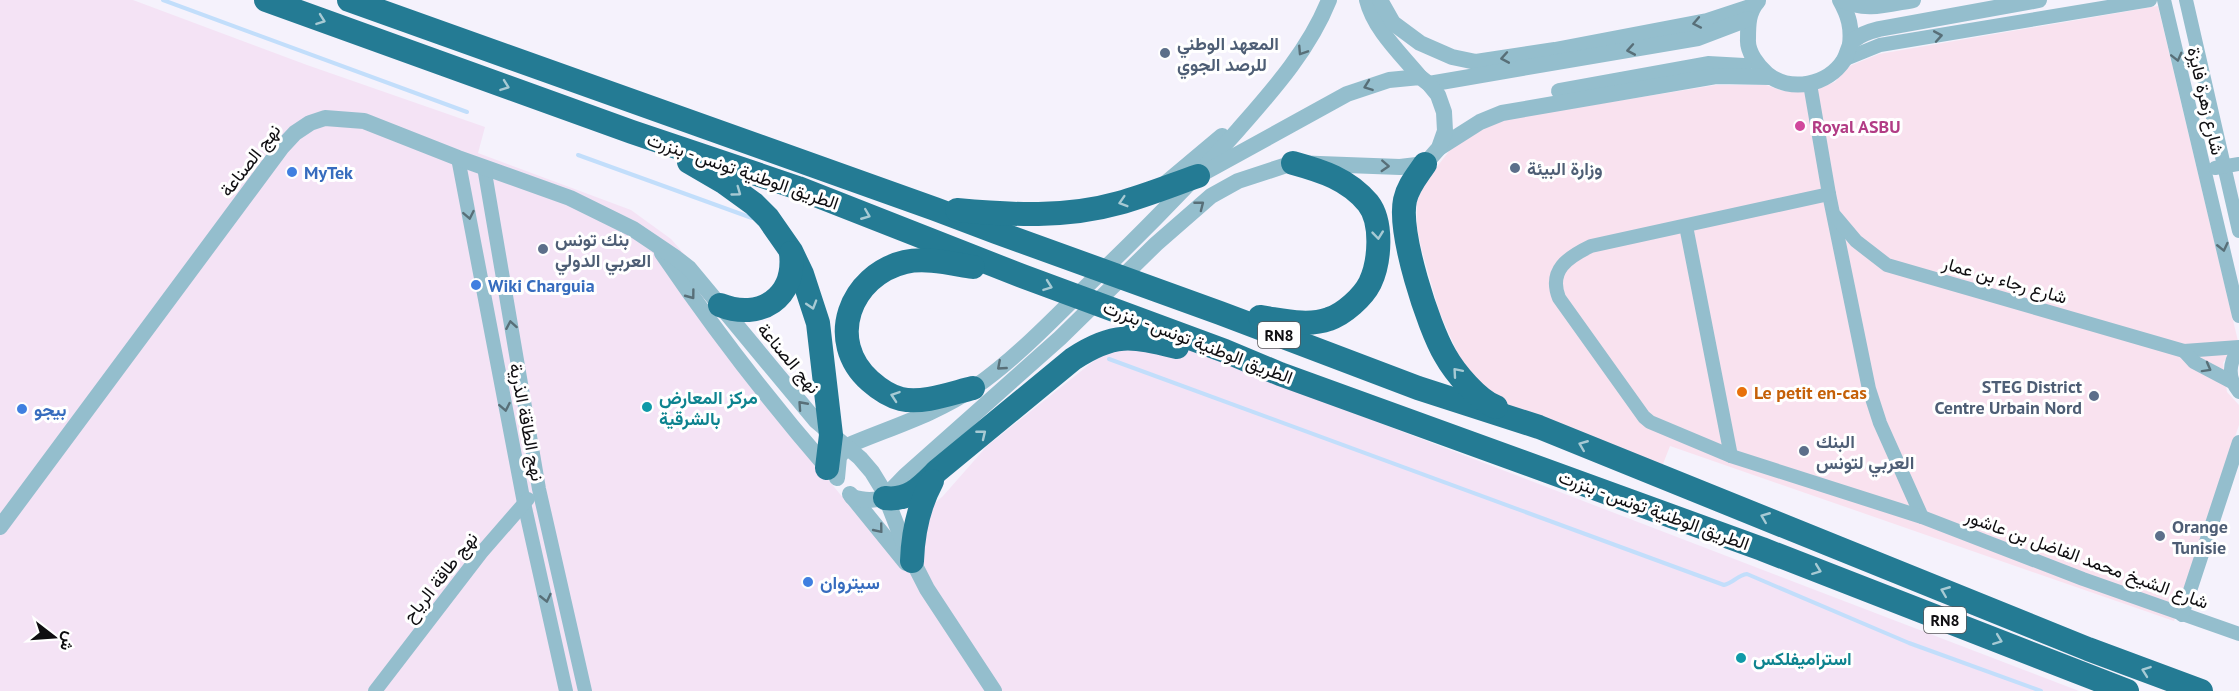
<svg xmlns="http://www.w3.org/2000/svg" width="2239" height="691" font-family="'PT Sans',Vazirmatn,sans-serif">
	<style>
		.commercial { fill: #f9e2ef }
		.industrial { fill: #f4e3f5 }
		.lines { fill: none; stroke-linecap: round; stroke-linejoin: round }
		.stream { stroke: #c2defb; stroke-width: 4 }
		.minor { stroke: #94becd; stroke-width: 14 }
		.tertiary { stroke: #94becd; stroke-width: 16 }
		.motorway { stroke: #247b94; stroke-width: 24 }
		.oneway { stroke: #a7cad4 }
		.oneway2 { stroke: #586f78 }
		.service-dot { fill: #5c6f8a; stroke: #fff; stroke-width: 2 }
		.hotel-dot { fill: #d1479c; stroke: #fff; stroke-width: 2 }
		.shop-dot { fill: #3f7fe0; stroke: #fff; stroke-width: 2 }
		.food-dot { fill: #e8710a; stroke: #fff; stroke-width: 2 }
		.culture-dot { fill: #0f9aa8; stroke: #fff; stroke-width: 2 }
		.labels { text-anchor: middle; dominant-baseline: central; stroke-width: 6; stroke-linejoin: round; paint-order: stroke }
		.shield { fill: #fff; stroke: #575658; stroke-width: 1.5 }
		.shield-label { font-size: 16px; font-weight: bold; fill: #0f0e11 }
		.service-label { font-size: 18px; font-weight: bold; fill: #4e5e75; stroke: #fff; text-anchor: start }
		.street-label { font-size: 18px; fill: #0f0e11; stroke: #fff }
		.hotel-label { font-size: 18px; font-weight: bold; fill: #b23c85; stroke: #fff; text-anchor: start }
		.shop-label { font-size: 18px; font-weight: bold; fill: #366cbe; stroke: #fff; text-anchor: start }
		.food-label { font-size: 18px; font-weight: bold; fill: #c56008; stroke: #fff; text-anchor: start }
		.culture-label { font-size: 18px; font-weight: bold; fill: #0d838f; stroke: #fff; text-anchor: start }
	</style>
	<rect width="100%" height="100%" fill="#f5f2fc"/>
	<polygon class="commercial" points="2158,6 2238,341 2223,363 2227,392 2239,405 2239,425 2174,621 1670,446 1661,469 1506,407 1466,372 1439,311 1422,251 1417,228 1417,201 1426,181 1453,146 1500,120 1716,85 1766,85 1783,91 1816,89 1835,82 1847,67 1879,54"/>
	<polygon class="industrial" points="0,0 133,0 307,65 485,127 478,153 631,210 671,239 714,288 696,307 830,482 884,547 943,496 987,446 1090,364 1137,330 2079,691 0,691"/>
	<g class="lines">
		<g class="stream">
			<polyline points="163,0 467,112"/>
			<polyline points="578,155 752,218"/>
			<path d="M1109,359L1724,585C1733,583 1738,575 1747,574L1909,643L2041,691"/>
		</g>
		<g class="minor">
			<polyline points="2164,0 2239,316"/>
			<polyline points="2186,0 2239,231"/>
			<polyline points="1843,60 1880,45 2150,0"/>
			<polyline points="1810,84 1829,194 1869,389 1880,423 1922,517"/>
			<polyline points="458,158 524,503 566,691"/>
			<polyline points="484,167 539,489 585,691"/>
			<polyline points="2215,168 2239,164"/>
			<path d="M1829,194L1591,246C1568,257 1548,270 1559,298L1644,417L1650,422L1731,456L1922,517L2083,579L2239,634"/>
			<polyline points="1835,216 1856,241 1887,265 2184,351 2239,347"/>
			<polyline points="1686,226 1731,456"/>
			<path d="M2239,348C2229,363 2227,377 2239,392"/>
			<polyline points="2184,351 2194,362 2232,382"/>
			<polyline points="2182,615 2239,442"/>
			<polyline points="375,691 481,553 528,499"/>
		</g>
		<g class="tertiary">
			<path d="M1367,0C1374,29 1401,54 1420,77"/>
			<polyline points="1380,0 1393,23 1420,43 1452,57 1476,62 1555,50 1707,21 1753,6"/>
			<path d="M1840,0C1849,16 1852,28 1850,45"/>
			<path d="M1842,0C1865,12 1889,4 1913,0"/>
			<path d="M1758,1C1748,12 1748,25 1748,39C1747,52 1758,66 1767,74C1791,93 1828,85 1844,60C1848,53 1848,45 1854,40C1861,34 1871,31 1879,29L2039,0"/>
			<polyline points="1429,84 1698,38 1748,19"/>
			<polyline points="1559,91 1708,64 1744,66"/>
			<polyline points="1439,148 1480,122 1502,113 1716,76 1770,77"/>
			<polyline points="1166,183 1222,136"/>
			<path d="M662,253C713,328 770,402 829,470"/>
			<path d="M837,478L839,457L847,446C889,428 937,414 975,387C1019,356 1057,315 1096,277C1145,230 1193,181 1238,130C1273,90 1309,50 1329,0"/>
			<polyline points="850,494 906,563"/>
			<path d="M852,497C882,506 887,494 906,475L1060,338L1156,244L1211,196L1238,181L1293,163L1400,167L1425,164L1439,148L1445,131L1444,112L1438,95L1429,84L1420,77L1389,80L1347,94L1198,176"/>
			<polyline points="0,527 282,147 295,133 310,123 325,118 364,121 458,158 570,198 633,229 676,258 689,268 816,421 860,458 872,472 883,490 904,544 927,589 994,691"/>
		</g>
		<g class="motorway">
			<polyline points="266,0 632,132 798,188 1022,276 1225,351 1280,374 1762,549 2127,691"/>
			<polyline points="349,0 935,209 996,232 1220,313 1418,388 1539,427 2088,649 2201,691"/>
			<polyline points="689,162 725,183 754,204 768,218 791,251 802,274 818,323 831,435 827,468"/>
			<path d="M1425,164C1417,176 1408,186 1405,200C1398,233 1428,326 1445,355C1455,373 1478,400 1496,407"/>
			<path d="M957,210C1011,215 1066,218 1119,203C1145,196 1172,185 1198,176"/>
			<path d="M720,305C760,321 796,298 791,253"/>
			<path d="M1260,317C1282,320 1307,327 1329,319C1344,314 1363,297 1370,283C1380,262 1383,222 1368,203C1348,179 1322,171 1293,163"/>
			<path d="M973,388C952,393 923,404 901,399C889,396 879,389 870,381C825,341 850,275 905,262C926,257 953,264 973,267"/>
			<path d="M885,498C909,501 921,487 937,471L1073,359C1114,332 1131,336 1177,347"/>
			<path d="M912,561C913,532 918,507 932,481"/>
		</g>
	</g>
	<defs><path id="oneway-chevron" d="M-2-3.5L2.5 0L-2 3.5" fill="none" stroke-width="1.6" stroke-linecap="round" stroke-linejoin="round" transform="scale(1.5)"/></defs>
	<g class="oneway">
		<use href="#oneway-chevron" transform="translate(321 20) rotate(20)"/>
		<use href="#oneway-chevron" transform="translate(505 86) rotate(20)"/>
		<use href="#oneway-chevron" transform="translate(737 192) rotate(36)"/>
		<use href="#oneway-chevron" transform="translate(1123 202) rotate(163)"/>
		<use href="#oneway-chevron" transform="translate(866 215) rotate(22)"/>
		<use href="#oneway-chevron" transform="translate(1378 235) rotate(84)"/>
		<use href="#oneway-chevron" transform="translate(1048 286) rotate(20)"/>
		<use href="#oneway-chevron" transform="translate(812 305) rotate(73)"/>
		<use href="#oneway-chevron" transform="translate(1457 372) rotate(-131)"/>
		<use href="#oneway-chevron" transform="translate(895 396) rotate(-161)"/>
		<use href="#oneway-chevron" transform="translate(982 434) rotate(-39)"/>
		<use href="#oneway-chevron" transform="translate(1583 445) rotate(-158)"/>
		<use href="#oneway-chevron" transform="translate(1765 517) rotate(-158)"/>
		<use href="#oneway-chevron" transform="translate(1817 570) rotate(21)"/>
		<use href="#oneway-chevron" transform="translate(1945 591) rotate(-158)"/>
		<use href="#oneway-chevron" transform="translate(1998 640) rotate(21)"/>
		<use href="#oneway-chevron" transform="translate(2146 671) rotate(-160)"/>
	</g>
	<g class="oneway2">
		<use href="#oneway-chevron" transform="translate(1697 23) rotate(169)"/>
		<use href="#oneway-chevron" transform="translate(1938 36) rotate(-10)"/>
		<use href="#oneway-chevron" transform="translate(1631 50) rotate(170)"/>
		<use href="#oneway-chevron" transform="translate(1302 51) rotate(123)"/>
		<use href="#oneway-chevron" transform="translate(2177 57) rotate(76)"/>
		<use href="#oneway-chevron" transform="translate(1505 58) rotate(170)"/>
		<use href="#oneway-chevron" transform="translate(1368 86) rotate(160)"/>
		<use href="#oneway-chevron" transform="translate(1385 166) rotate(3)"/>
		<use href="#oneway-chevron" transform="translate(1200 205) rotate(-38)"/>
		<use href="#oneway-chevron" transform="translate(469 215) rotate(79)"/>
		<use href="#oneway-chevron" transform="translate(2223 247) rotate(77)"/>
		<use href="#oneway-chevron" transform="translate(691 295) rotate(53)"/>
		<use href="#oneway-chevron" transform="translate(511 325) rotate(-100)"/>
		<use href="#oneway-chevron" transform="translate(1001 366) rotate(139)"/>
		<use href="#oneway-chevron" transform="translate(2207 368) rotate(29)"/>
		<use href="#oneway-chevron" transform="translate(802 405) rotate(-132)"/>
		<use href="#oneway-chevron" transform="translate(505 407) rotate(79)"/>
		<use href="#oneway-chevron" transform="translate(879 529) rotate(51)"/>
		<use href="#oneway-chevron" transform="translate(546 598) rotate(77)"/>
	</g>
	<g class="service-dot">
		<circle cx="1165" cy="53" r="6"/>
		<circle cx="1515" cy="168" r="6"/>
		<circle cx="543" cy="249" r="6"/>
		<circle cx="2094" cy="396" r="6"/>
		<circle cx="1804" cy="451" r="6"/>
		<circle cx="2160" cy="536" r="6"/>
	</g>
	<circle class="hotel-dot" cx="1800" cy="126" r="6"/>
	<g class="shop-dot">
		<circle cx="292" cy="172" r="6"/>
		<circle cx="476" cy="285" r="6"/>
		<circle cx="22" cy="409" r="6"/>
		<circle cx="808" cy="582" r="6"/>
	</g>
	<circle class="food-dot" cx="1742" cy="392" r="6"/>
	<g class="culture-dot">
		<circle cx="647" cy="407" r="6"/>
		<circle cx="1741" cy="658" r="6"/>
	</g>
	<g class="labels">
		<g class="shield">
			<rect x="1258" y="322" width="42" height="26" rx="4.5"/>
			<rect x="1924" y="607" width="42" height="26" rx="4.5"/>
		</g>
		<g class="shield-label">
			<text x="1279" y="335">RN8</text>
			<text x="1945" y="620">RN8</text>
		</g>
		<g class="service-label">
			<text x="1177" y="43">المعهد الوطني<tspan x="1177" dy="21">للرصد الجوي</tspan></text>
			<text x="1527" y="168">وزارة البيئة</text>
			<text x="555" y="239">بنك تونس<tspan x="555" dy="21">العربي الدولي</tspan></text>
			<text x="2082" y="386" text-anchor="end">STEG District<tspan x="2082" dy="21">Centre Urbain Nord</tspan></text>
			<text x="1816" y="441">البنك<tspan x="1816" dy="21">العربي لتونس</tspan></text>
			<text x="2172" y="526">Orange<tspan x="2172" dy="21">Tunisie</tspan></text>
		</g>
		<g class="street-label">
			<text transform="translate(2206 101) rotate(77)">شارع زهرة فايزة</text>
			<text transform="translate(250 160) rotate(-52)">نهج الصناعة</text>
			<text transform="translate(743 171) rotate(19)">الطريق الوطنية تونس - بنزرت</text>
			<text transform="translate(2005 280) rotate(16)">شارع رجاء بن عمار</text>
			<text transform="translate(1198 342) rotate(21)">الطريق الوطنية تونس - بنزرت</text>
			<text transform="translate(789 358) rotate(50)">نهج الصناعة</text>
			<text transform="translate(527 422) rotate(79)">نهج الطاقة الذرية</text>
			<text transform="translate(1654 510) rotate(20)">الطريق الوطنية تونس - بنزرت</text>
			<text transform="translate(2087 559) rotate(20)">شارع الشيخ محمد الفاضل بن عاشور</text>
			<text transform="translate(440 577) rotate(-52)">نهج طاقة الرياح</text>
		</g>
		<g class="hotel-label">
			<text x="1812" y="126">Royal ASBU</text>
		</g>
		<g class="shop-label">
			<text x="304" y="172">MyTek</text>
			<text x="488" y="285">Wiki Charguia</text>
			<text x="34" y="409">بيجو</text>
			<text x="820" y="582">سيتروان</text>
		</g>
		<g class="food-label">
			<text x="1754" y="392">Le petit en-cas</text>
		</g>
		<g class="culture-label">
			<text x="659" y="397">مركز المعارض<tspan x="659" dy="21">بالشرقية</tspan></text>
			<text x="1753" y="658">استراميفلكس</text>
		</g>
	</g>
	<g transform="translate(54 637) rotate(107)" stroke="#ffffff" stroke-width="4.5" paint-order="stroke">
	<path d="M0-4.5L10 22L0 15L-10 22Z" fill="#0f0e11"/>
	<text y="-9" font-size="16" font-weight="bold" text-anchor="middle" fill="#0f0e11">ش</text>
	</g>
</svg>
